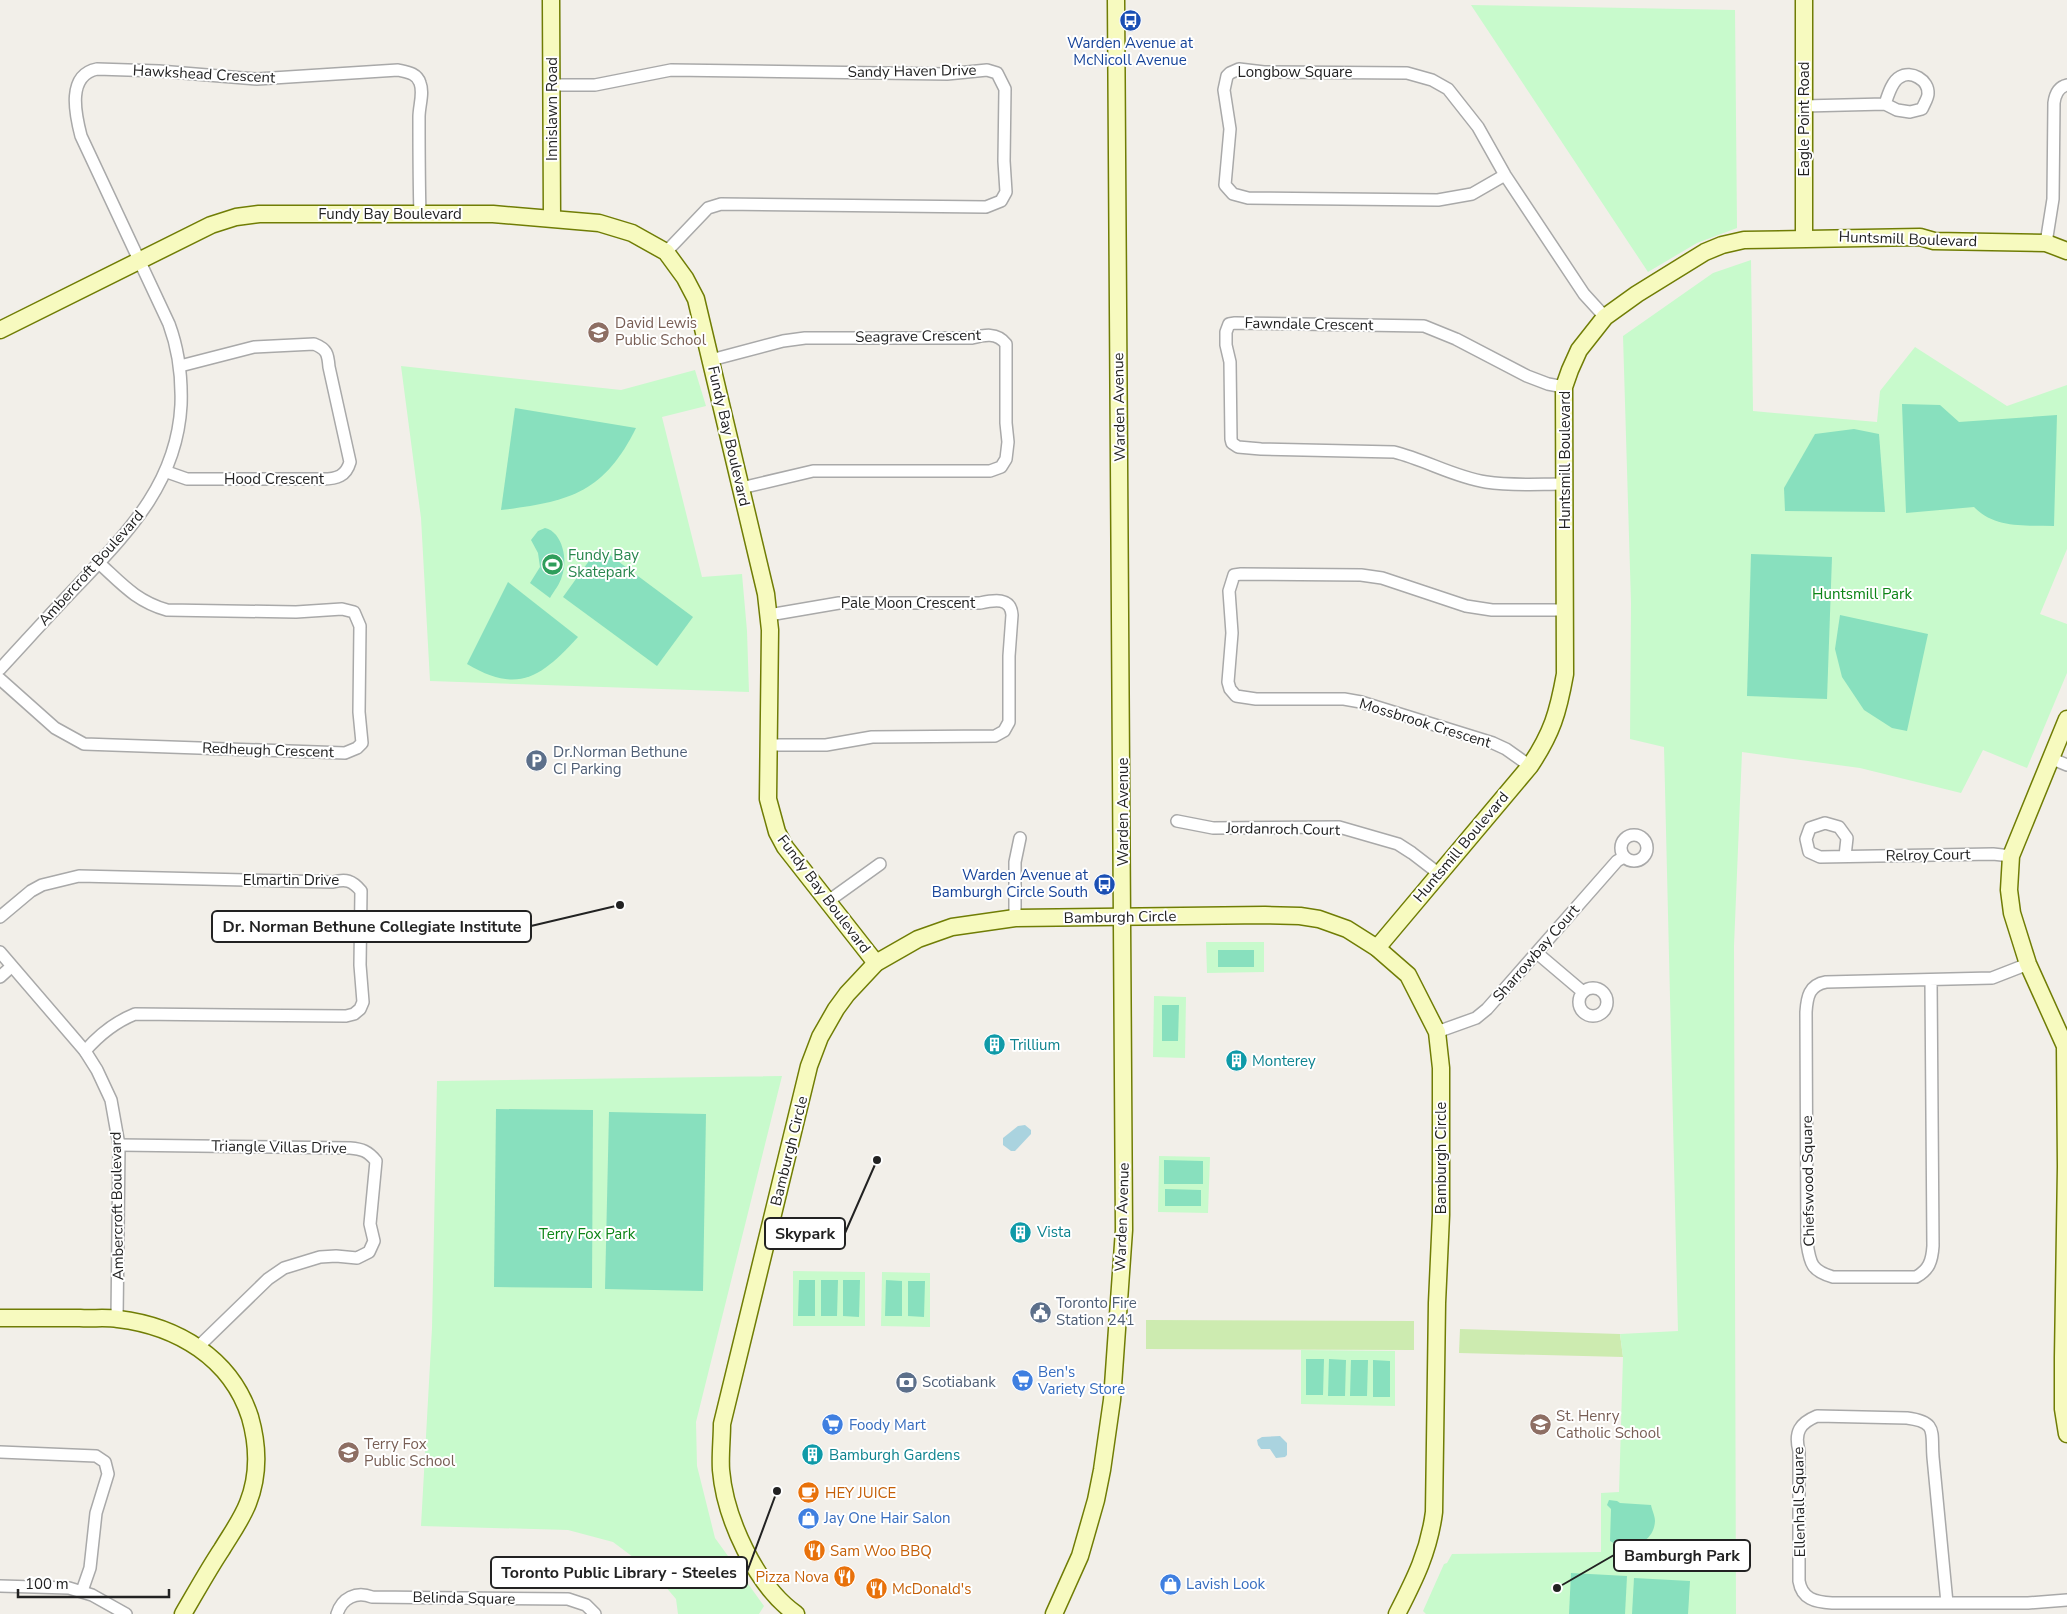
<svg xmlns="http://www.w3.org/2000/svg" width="2067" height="1614" font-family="'Nunito Sans',sans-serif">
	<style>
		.grass { fill: #cdebb0 }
		.park { fill: #c8facc }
		.pitch { fill: #88e0be }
		.water { fill: #aad3df }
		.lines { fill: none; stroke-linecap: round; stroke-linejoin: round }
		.street-casing { stroke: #a9a9a9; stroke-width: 14 }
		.secondary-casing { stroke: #707d05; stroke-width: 19 }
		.street { stroke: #fff; stroke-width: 11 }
		.secondary { stroke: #f7fabf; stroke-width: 16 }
		.labels { text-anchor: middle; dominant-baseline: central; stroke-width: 4; stroke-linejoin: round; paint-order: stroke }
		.transit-label { font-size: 15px; fill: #164399; stroke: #fff }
		.street-label { font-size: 15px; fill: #222; stroke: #fff }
		.education-label { font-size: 15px; fill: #785e54; stroke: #fff; text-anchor: start }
		.leisure-label { font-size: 15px; fill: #27864d; stroke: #fff; text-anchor: start }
		.park-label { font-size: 15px; fill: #0c8416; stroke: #fff }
		.service-label { font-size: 15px; fill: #4e5e75; stroke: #fff; text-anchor: start }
		.culture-label { font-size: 15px; fill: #0d838f; stroke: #fff; text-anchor: start }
		.shop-label { font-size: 15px; fill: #366cbe; stroke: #fff; text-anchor: start }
		.food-label { font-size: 15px; fill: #c56008; stroke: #fff; text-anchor: start }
		.leader { fill: none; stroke: #222; stroke-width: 2 }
		.callout-dot { fill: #222; stroke: #fff; stroke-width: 2 }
		.callout { fill: #fff; stroke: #222; stroke-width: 2 }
		.callout-label { font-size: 16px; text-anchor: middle; font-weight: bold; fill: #222 }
	</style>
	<rect width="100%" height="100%" fill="#f2efe9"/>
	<g class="grass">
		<polygon points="1146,1320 1414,1321 1414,1350 1146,1349"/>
		<polygon points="1460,1329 1620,1334 1623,1357 1459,1353"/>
	</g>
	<g class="park">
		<polygon points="1471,5 1735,10 1737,228 1697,243 1648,272"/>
		<polygon points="1751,260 1753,411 1877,422 1880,391 1915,347 2007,406 2067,385 2067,549 2040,614 2067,624 2067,673 2027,768 1983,750 1961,793 1860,768 1742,752 1734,946 1736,1614 1426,1614 1423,1611 1444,1564 1447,1563 1452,1554 1601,1552 1601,1493 1619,1492 1623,1357 1620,1334 1678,1331 1664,747 1630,739 1631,603 1623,336 1713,273"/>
		<polygon points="401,366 621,390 695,370 706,406 662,417 702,577 742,574 747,631 749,692 430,681 421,518"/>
		<polygon points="1206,942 1264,942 1264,972 1207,973"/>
		<polygon points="1154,996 1186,997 1185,1058 1153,1057"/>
		<polygon points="782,1076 696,1422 697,1466 715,1538 764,1606 759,1614 678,1614 676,1599 653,1572 613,1542 568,1530 421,1526 432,1328 437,1081"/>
		<polygon points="1159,1156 1210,1157 1208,1213 1158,1212"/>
		<polygon points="793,1271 865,1272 865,1326 793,1326"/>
		<polygon points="882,1272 930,1273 930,1327 881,1326"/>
		<polygon points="1301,1350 1395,1351 1395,1406 1301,1404"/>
	</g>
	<g class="pitch">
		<path d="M1902,404L1940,405L1959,422L2057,415L2054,526C2026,525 1995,529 1974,507L1906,513Z"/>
		<path d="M515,408L636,428C604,493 568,502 501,510Z"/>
		<polygon points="1854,429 1879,434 1885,512 1785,511 1784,488 1815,434"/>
		<path d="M545,528C563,532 568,561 562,576C560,584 554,591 550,598L530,583L540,567L538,553L531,540L538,531Z"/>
		<polygon points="599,547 693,617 657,666 563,597"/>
		<polygon points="1751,554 1832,557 1827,699 1747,696"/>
		<path d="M508,582L578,637C542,676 519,695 467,664Z"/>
		<polygon points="1840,615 1928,634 1907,731 1892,728 1864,710 1842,677 1835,649"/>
		<rect x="1218" y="950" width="36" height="17"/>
		<polygon points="1162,1005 1179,1005 1178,1041 1162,1041"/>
		<polygon points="496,1109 593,1110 592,1288 494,1287"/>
		<polygon points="609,1112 706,1114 703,1291 605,1289"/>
		<polygon points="1164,1160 1203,1161 1203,1184 1164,1184"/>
		<polygon points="1165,1189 1201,1190 1201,1206 1165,1206"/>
		<polygon points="799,1280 815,1280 815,1316 798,1316"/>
		<polygon points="821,1280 838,1280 837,1316 821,1316"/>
		<polygon points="843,1280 860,1280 859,1317 843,1316"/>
		<polygon points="886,1280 902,1281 902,1316 885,1316"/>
		<polygon points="908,1281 925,1281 924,1317 908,1316"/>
		<polygon points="1306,1359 1324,1359 1323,1395 1306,1395"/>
		<polygon points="1329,1359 1346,1360 1345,1396 1328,1396"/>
		<polygon points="1351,1360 1368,1360 1367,1396 1350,1396"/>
		<polygon points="1373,1360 1390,1361 1390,1397 1373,1397"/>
		<path d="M1609,1500L1617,1501L1620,1503L1651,1505C1652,1510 1655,1516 1655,1521C1654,1544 1628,1552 1610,1541L1611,1509L1607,1505Z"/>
		<polygon points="1571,1573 1627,1576 1625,1614 1569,1614"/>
		<polygon points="1634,1578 1690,1581 1688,1614 1632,1614"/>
	</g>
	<g class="water">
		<polygon points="1025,1125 1031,1130 1031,1134 1015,1151 1011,1151 1003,1145 1003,1138 1018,1126"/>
		<polygon points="1280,1436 1287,1443 1287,1455 1285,1457 1276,1458 1270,1449 1261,1449 1258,1445 1257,1440 1262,1437"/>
	</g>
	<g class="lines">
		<defs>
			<g id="street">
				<polyline points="552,85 595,85 671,70 947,74 987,70 997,73 1005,89 1004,161 1006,192 1001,201 986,207 721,204 708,208 666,252"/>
				<path d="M1804,106L1885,104L1897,110L1910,112L1922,109C1924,104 1928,98 1928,94C1929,80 1911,70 1900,77C1892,81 1888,95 1885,104"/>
				<polyline points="1505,175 1472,194 1438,200 1248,198 1233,194 1225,185 1230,129 1224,90 1227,76 1230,73 1239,69 1264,72 1407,73 1432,80 1448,89 1478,127 1505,175 1584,294 1605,317"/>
				<path d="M2046,243L2053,199L2054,103C2055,95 2058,87 2067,85"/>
				<path d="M711,360L783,341L805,338H972C984,335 997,332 1006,344V423L1008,442L1006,459L1001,467L990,471H813L741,488"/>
				<path d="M167,472L187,479H323C337,479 346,476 350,462L329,367C328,354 327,349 314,344L254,347L180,366"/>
				<path d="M1563,484C1538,484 1511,486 1486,482C1454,477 1426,460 1394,452L1261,449L1238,447L1232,443L1231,439L1230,362L1226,345V332L1229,324L1235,323L1424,326L1456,339L1527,376L1548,384L1564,387"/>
				<path d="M0,669C26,641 51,613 78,585C128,532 177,483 181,405C182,376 179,351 169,324L81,136C75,113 67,75 97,69L159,71L257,79L398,70C407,72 417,73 420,83C424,93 419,106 419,117C419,149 419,182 420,214"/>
				<path d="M0,679L55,728L84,744L345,753L357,748L362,743L359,712L360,626L354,612L342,609L296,612L167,610C136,601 122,584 99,563"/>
				<path d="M768,745H826L872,737L995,736L1004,731L1009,722V656L1012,615C1011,597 994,600 980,603H839L769,615"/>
				<polyline points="2050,758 2067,765"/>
				<polyline points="1530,766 1506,749 1493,743 1361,702 1344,699 1256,699 1236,696 1230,689 1228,682 1232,633 1229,591 1234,575 1241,574 1361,575 1382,578 1466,606 1492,610 1565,610"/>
				<polyline points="1177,821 1213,828 1339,827 1398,844 1412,853 1438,873"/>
				<circle cx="1634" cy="848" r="13"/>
				<polyline points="1845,856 1847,838 1839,827 1825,823 1810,828 1806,839 1809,852 1820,857 1993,854 2011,856"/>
				<polyline points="827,902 880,864"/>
				<path d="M0,917L31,891L42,885L79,876L333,882C346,879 352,880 361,891L360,965L363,1002L360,1009L354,1014L346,1016L135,1014C115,1022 99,1035 85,1051"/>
				<polyline points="1015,918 1015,862 1020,838"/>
				<polyline points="0,952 85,1051 97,1070 111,1100 119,1145 117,1319"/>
				<polyline points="1537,953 1583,992"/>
				<polyline points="0,977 11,967"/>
				<path d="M1931,981L1933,1246C1932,1261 1929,1270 1916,1277H1833C1812,1271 1810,1264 1807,1243L1806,1012C1807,997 1809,985 1826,982L1992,978L2028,964"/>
				<circle cx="1593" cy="1002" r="14"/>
				<polyline points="1437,1032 1476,1018 1487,1009 1617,861 1624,857"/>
				<path d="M119,1145L350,1148C362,1149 368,1151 376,1161L370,1224L374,1241L369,1252L357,1258L336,1256L320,1257L284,1268L268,1279L198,1347"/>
				<polyline points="0,1452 96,1456 105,1462 108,1474 96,1513 90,1568 82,1591"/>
				<polyline points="0,1586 69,1588 92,1595 126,1614"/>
				<path d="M1947,1603L1933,1457C1931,1432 1938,1422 1907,1418L1817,1416C1800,1423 1794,1432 1799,1451V1581C1802,1599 1815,1602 1832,1603H2028L2067,1600"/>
				<path d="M337,1614C342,1598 356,1591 372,1597L568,1599L586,1605L595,1614"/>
			</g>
			<g id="secondary">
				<polyline points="551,0 552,218"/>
				<polyline points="1804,0 1804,238"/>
				<polyline points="0,330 211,225 236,217 259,214 493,214 599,223 632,233 666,252 685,278 696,299 766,594 770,630 768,799 777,832 785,847 876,963"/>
				<polyline points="2067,719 2011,856 2009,890 2012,913 2028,964 2065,1046 2066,1167 2063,1358 2063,1409 2067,1434"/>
				<path d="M1377,948L1530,766C1552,733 1558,713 1565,674L1564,387L1570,370L1579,350L1605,317L1637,294L1705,252L1722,245L1744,240L1920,237L1934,241L2046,243L2067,251"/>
				<path d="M0,1318C27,1318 53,1318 80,1318C92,1319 105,1317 118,1319C177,1326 231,1358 250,1417C258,1445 259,1475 248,1503C242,1519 231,1534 222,1549C208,1570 196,1592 183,1614"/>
				<path d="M796,1614C756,1586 725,1518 721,1470C720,1455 722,1439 722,1424L809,1066L820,1037L836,1009L847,994L876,963L918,939L952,927L1015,918L1265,915L1300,916L1319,919L1347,929L1377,948L1408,975L1437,1032L1441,1068V1215L1437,1303L1434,1512C1429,1551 1415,1579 1397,1614"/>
				<polyline points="1054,1614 1080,1556 1096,1500 1102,1470 1112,1400 1124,1230 1116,0"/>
			</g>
		</defs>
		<use href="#street" class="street-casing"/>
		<use href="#secondary" class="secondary-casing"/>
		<use href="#street" class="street"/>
		<use href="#secondary" class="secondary"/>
	</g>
	<defs>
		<symbol id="bus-disc" viewBox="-11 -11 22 22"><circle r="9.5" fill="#1a4fb4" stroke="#fff"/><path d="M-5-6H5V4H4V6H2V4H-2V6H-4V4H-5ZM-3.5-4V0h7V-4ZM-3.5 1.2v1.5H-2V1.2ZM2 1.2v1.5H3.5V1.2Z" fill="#fff"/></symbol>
		<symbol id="school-disc" viewBox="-11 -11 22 22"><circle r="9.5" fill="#8d6e63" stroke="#fff"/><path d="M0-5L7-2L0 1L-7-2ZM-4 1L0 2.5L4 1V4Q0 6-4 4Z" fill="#fff"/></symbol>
		<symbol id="stadium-disc" viewBox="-11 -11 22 22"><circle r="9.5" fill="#2e9e5b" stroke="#fff"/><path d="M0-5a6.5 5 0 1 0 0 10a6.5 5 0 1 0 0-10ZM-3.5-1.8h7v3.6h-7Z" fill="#fff"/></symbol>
		<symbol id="parking-disc" viewBox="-11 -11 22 22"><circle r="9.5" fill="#5c6f8a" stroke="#fff"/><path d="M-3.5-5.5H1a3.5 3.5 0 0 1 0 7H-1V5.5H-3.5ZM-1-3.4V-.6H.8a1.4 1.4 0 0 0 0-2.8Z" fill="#fff"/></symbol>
		<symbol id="building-disc" viewBox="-11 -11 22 22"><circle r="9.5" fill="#0f9aa8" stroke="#fff"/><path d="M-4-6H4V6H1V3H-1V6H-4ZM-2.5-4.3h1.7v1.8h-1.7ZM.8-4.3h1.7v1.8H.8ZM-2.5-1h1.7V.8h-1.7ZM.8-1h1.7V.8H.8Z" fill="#fff"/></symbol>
		<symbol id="civic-disc" viewBox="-11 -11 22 22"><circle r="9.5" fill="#5c6f8a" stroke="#fff"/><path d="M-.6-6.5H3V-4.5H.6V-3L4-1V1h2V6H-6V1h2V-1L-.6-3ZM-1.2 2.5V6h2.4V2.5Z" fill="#fff"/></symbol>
		<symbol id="supermarket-disc" viewBox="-11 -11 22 22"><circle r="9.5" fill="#3f7fe0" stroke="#fff"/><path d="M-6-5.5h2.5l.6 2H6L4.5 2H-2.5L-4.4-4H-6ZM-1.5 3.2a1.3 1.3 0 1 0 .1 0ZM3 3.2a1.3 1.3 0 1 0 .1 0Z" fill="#fff"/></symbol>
		<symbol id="bank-disc" viewBox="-11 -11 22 22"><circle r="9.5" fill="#5c6f8a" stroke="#fff"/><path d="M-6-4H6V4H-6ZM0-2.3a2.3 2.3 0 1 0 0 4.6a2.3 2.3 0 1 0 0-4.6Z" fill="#fff"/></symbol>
		<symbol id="cafe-disc" viewBox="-11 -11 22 22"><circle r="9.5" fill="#e8710a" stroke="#fff"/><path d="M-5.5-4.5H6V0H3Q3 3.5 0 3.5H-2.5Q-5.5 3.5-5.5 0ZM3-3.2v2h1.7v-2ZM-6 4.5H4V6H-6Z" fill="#fff"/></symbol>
		<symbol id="shop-disc" viewBox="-11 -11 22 22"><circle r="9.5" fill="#3f7fe0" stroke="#fff"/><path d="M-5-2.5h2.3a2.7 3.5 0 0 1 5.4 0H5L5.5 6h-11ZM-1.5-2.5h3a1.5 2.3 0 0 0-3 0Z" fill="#fff"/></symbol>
		<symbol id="restaurant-disc" viewBox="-11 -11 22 22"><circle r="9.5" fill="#e8710a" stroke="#fff"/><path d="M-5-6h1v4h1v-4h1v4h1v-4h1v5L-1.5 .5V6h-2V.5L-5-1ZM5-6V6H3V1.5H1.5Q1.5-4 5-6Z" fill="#fff"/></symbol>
	</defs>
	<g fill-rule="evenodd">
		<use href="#bus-disc" x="1118" y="8" width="25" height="25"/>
		<use href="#school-disc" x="586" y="320" width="25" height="25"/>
		<use href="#stadium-disc" x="540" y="552" width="25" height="25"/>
		<use href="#parking-disc" x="524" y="748" width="25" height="25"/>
		<use href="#bus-disc" x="1092" y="872" width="25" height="25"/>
		<use href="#building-disc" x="982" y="1032" width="25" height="25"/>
		<use href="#building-disc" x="1224" y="1048" width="25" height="25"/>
		<use href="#building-disc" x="1008" y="1220" width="25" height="25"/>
		<use href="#civic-disc" x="1028" y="1300" width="25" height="25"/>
		<use href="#supermarket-disc" x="1010" y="1368" width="25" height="25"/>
		<use href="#bank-disc" x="894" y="1370" width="25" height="25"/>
		<use href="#supermarket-disc" x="820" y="1412" width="25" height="25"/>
		<use href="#school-disc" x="1528" y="1412" width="25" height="25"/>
		<use href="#school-disc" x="336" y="1440" width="25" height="25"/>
		<use href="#building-disc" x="800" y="1442" width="25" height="25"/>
		<use href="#cafe-disc" x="796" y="1480" width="25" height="25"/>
		<use href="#shop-disc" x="796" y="1506" width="25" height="25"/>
		<use href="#restaurant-disc" x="802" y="1538" width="25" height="25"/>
		<use href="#restaurant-disc" x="832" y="1564" width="25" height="25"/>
		<use href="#shop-disc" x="1158" y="1572" width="25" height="25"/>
		<use href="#restaurant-disc" x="864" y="1576" width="25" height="25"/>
	</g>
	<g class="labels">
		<g class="transit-label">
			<text x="1130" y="43">Warden Avenue at<tspan x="1130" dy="17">McNicoll Avenue</tspan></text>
			<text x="1088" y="875" text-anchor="end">Warden Avenue at<tspan x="1088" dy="17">Bamburgh Circle South</tspan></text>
		</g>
		<g class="street-label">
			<text transform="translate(912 71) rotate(-1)">Sandy Haven Drive</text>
			<text x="1295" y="72">Longbow Square</text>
			<text transform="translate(204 74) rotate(3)">Hawkshead Crescent</text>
			<text transform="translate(552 109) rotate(-90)">Innislawn Road</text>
			<text transform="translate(1804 119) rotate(-90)">Eagle Point Road</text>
			<text x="390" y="214">Fundy Bay Boulevard</text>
			<text transform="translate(1908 239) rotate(2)">Huntsmill Boulevard</text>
			<text transform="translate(1309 324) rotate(1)">Fawndale Crescent</text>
			<text transform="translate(918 336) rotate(-1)">Seagrave Crescent</text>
			<text transform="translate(1119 407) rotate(-91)">Warden Avenue</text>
			<text transform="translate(729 436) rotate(77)">Fundy Bay Boulevard</text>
			<text transform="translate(1565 460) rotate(-90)">Huntsmill Boulevard</text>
			<text x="274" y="479">Hood Crescent</text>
			<text transform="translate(91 568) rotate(-48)">Ambercroft Boulevard</text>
			<text x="908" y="603">Pale Moon Crescent</text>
			<text transform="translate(1425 723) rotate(17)">Mossbrook Crescent</text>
			<text transform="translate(268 750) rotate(2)">Redheugh Crescent</text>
			<text transform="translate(1123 812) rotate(-90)">Warden Avenue</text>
			<text transform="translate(1283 829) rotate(1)">Jordanroch Court</text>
			<text transform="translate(1461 847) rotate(-50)">Huntsmill Boulevard</text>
			<text transform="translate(1928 855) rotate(-1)">Relroy Court</text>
			<text x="291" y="880">Elmartin Drive</text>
			<text transform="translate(824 894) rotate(53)">Fundy Bay Boulevard</text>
			<text transform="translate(1120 917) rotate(-1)">Bamburgh Circle</text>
			<text transform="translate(1536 953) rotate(-49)">Sharrowbay Court</text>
			<text transform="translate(279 1147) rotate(1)">Triangle Villas Drive</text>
			<text transform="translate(789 1151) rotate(-76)">Bamburgh Circle</text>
			<text transform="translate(1441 1158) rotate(-90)">Bamburgh Circle</text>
			<text transform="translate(1808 1181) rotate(-91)">Chiefswood Square</text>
			<text transform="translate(117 1206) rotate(-91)">Ambercroft Boulevard</text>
			<text transform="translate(1122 1217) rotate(-88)">Warden Avenue</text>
			<text transform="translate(1799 1502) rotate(-91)">Ellenhall Square</text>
			<text transform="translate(464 1598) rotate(1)">Belinda Square</text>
		</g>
		<g class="education-label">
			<text x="615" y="323">David Lewis<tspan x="615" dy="17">Public School</tspan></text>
			<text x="1556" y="1416">St. Henry<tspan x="1556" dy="17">Catholic School</tspan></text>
			<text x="364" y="1444">Terry Fox<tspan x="364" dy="17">Public School</tspan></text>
		</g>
		<g class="leisure-label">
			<text x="568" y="555">Fundy Bay<tspan x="568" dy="17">Skatepark</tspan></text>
		</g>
		<g class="park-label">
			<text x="1862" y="594">Huntsmill Park</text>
			<text x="587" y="1234">Terry Fox Park</text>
		</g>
		<g class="service-label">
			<text x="553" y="752">Dr.Norman Bethune<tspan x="553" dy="17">CI Parking</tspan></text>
			<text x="1056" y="1303">Toronto Fire<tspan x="1056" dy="17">Station 241</tspan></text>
			<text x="922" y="1382">Scotiabank</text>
		</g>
		<g class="culture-label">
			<text x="1010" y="1045">Trillium</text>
			<text x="1252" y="1061">Monterey</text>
			<text x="1037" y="1232">Vista</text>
			<text x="829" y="1455">Bamburgh Gardens</text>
		</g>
		<g class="shop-label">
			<text x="1038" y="1372">Ben's<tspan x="1038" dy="17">Variety Store</tspan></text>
			<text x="849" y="1425">Foody Mart</text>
			<text x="824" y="1518">Jay One Hair Salon</text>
			<text x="1186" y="1584">Lavish Look</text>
		</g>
		<g class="food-label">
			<text x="825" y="1493">HEY JUICE</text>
			<text x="830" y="1551">Sam Woo BBQ</text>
			<text x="829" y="1577" text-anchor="end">Pizza Nova</text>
			<text x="892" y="1589">McDonald's</text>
		</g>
	</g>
	<path class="leader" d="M620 905L531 926M877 1160L845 1233M1557 1588L1614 1555M777 1491L747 1572"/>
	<g class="callout-dot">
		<circle cx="620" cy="905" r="5"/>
		<circle cx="877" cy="1160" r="5"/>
		<circle cx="1557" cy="1588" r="5"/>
		<circle cx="777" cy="1491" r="5"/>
	</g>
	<g class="callout">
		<rect x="212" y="911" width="319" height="31" rx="5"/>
		<rect x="765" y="1218" width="80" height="31" rx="5"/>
		<rect x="1614" y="1540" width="136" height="31" rx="5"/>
		<rect x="491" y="1557" width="256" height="31" rx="5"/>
	</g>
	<g class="callout-label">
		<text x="372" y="932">Dr. Norman Bethune Collegiate Institute</text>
		<text x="805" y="1239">Skypark</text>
		<text x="1682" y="1561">Bamburgh Park</text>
		<text x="619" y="1578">Toronto Public Library - Steeles</text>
	</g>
	<path d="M18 1589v8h151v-8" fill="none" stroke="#222222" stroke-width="2.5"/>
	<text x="25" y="1589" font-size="15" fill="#222222" stroke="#ffffff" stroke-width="4" paint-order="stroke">100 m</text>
</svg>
